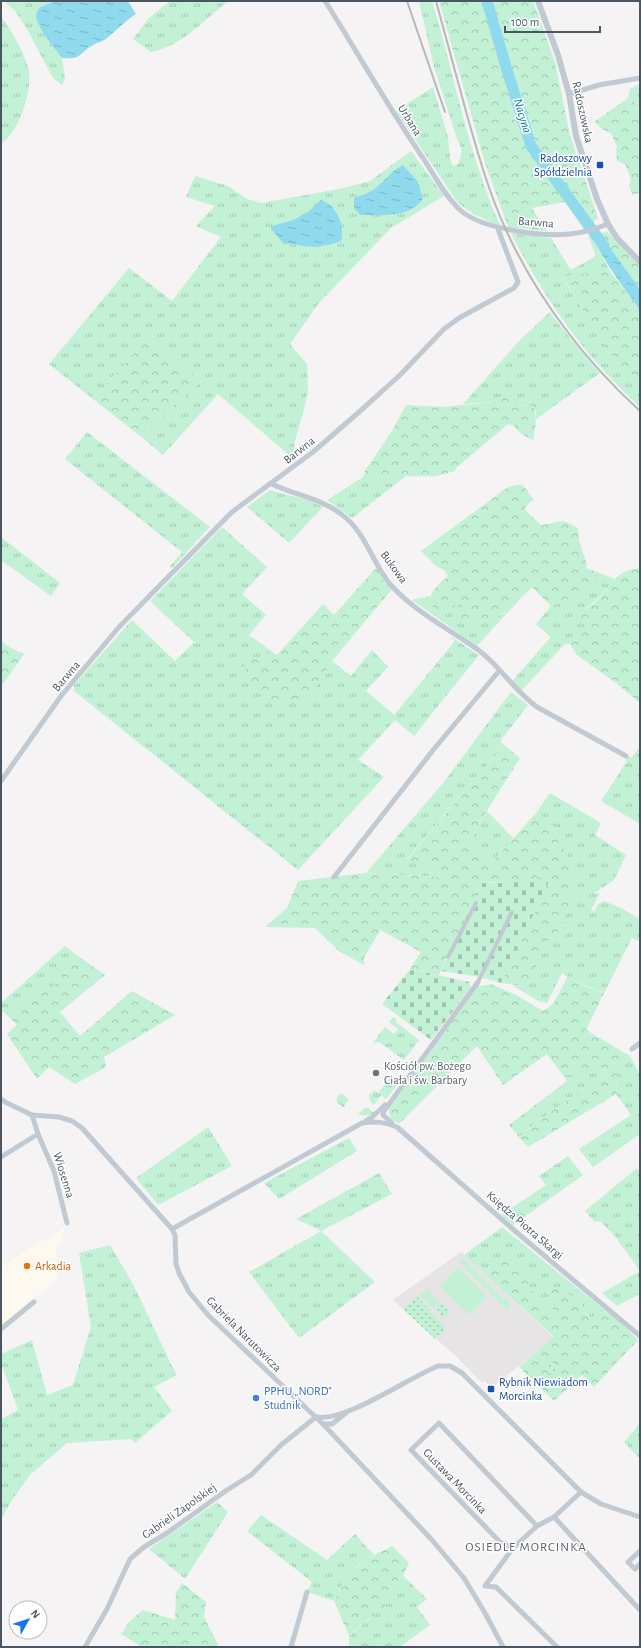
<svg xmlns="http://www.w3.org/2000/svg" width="641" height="1648" font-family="'Alegreya Sans',sans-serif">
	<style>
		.commercial { fill: #fdf9ef }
		.education { fill: #e6e4e5 }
		.grass { fill: url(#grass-tufts) }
		.forest { fill: url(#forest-crowns) }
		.cemetery { fill: url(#cemetery-stones) }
		.park { fill: url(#park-dots) }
		.pitch { fill: #c3f1d5 }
		.water { fill: url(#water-ripples) }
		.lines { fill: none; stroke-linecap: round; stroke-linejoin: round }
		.river { stroke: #90daee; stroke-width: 11 }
		.pedestrian { stroke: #c1cad2; stroke-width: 4 }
		.minor { stroke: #c1cad2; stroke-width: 5 }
		.tertiary { stroke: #c1cad2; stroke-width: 6 }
		.rail { stroke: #b5b8bd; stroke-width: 2 }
		.transit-dot { fill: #1a4fb4; stroke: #fff; stroke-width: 1.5 }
		.worship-dot { fill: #6b7280; stroke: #fff; stroke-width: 1.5 }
		.food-dot { fill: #e8710a; stroke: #fff; stroke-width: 1.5 }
		.shop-dot { fill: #3f7fe0; stroke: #fff; stroke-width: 1.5 }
		.labels { text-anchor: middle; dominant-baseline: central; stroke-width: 3; stroke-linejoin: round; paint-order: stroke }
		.street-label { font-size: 12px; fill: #4a5661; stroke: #fff }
		.transit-label { font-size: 12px; fill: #164399; stroke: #fff; text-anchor: end }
		.worship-label { font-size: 12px; fill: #5b616d; stroke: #fff; text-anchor: start }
		.food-label { font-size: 12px; fill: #c56008; stroke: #fff; text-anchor: start }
		.shop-label { font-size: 12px; fill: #366cbe; stroke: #fff; text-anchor: start }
		.water-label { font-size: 13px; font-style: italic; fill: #0c7c9b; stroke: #fff }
		.neighbourhood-label { font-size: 13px; letter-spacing: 1px; fill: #5f6368; stroke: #fff }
	</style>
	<defs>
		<pattern id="grass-tufts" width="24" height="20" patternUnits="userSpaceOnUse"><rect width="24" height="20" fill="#c3f1d5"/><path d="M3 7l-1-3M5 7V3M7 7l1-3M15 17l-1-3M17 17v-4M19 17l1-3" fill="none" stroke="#a0c6b0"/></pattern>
		<pattern id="forest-crowns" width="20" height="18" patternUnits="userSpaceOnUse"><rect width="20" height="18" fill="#c3f1d5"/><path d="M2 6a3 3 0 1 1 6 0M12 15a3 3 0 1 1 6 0" fill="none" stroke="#a0c6b0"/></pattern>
		<pattern id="cemetery-stones" width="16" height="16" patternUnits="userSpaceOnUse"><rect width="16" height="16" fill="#c3f1d5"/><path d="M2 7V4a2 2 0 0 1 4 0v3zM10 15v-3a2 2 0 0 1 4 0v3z" fill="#a0c6b0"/></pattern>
		<pattern id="park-dots" width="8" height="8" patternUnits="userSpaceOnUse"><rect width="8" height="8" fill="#c3f1d5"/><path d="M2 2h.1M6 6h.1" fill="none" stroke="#a0c6b0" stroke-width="1.8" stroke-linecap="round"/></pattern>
		<pattern id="water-ripples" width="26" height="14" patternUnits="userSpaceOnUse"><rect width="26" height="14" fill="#90daee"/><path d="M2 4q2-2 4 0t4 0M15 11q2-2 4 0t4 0" fill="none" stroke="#78b4c4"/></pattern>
	</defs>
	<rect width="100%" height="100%" fill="#f5f3f3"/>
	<polygon class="commercial" points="64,1228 63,1238 56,1249 57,1278 53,1285 29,1301 1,1326 1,1266"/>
	<polygon class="education" points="461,1252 554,1338 491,1388 485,1381 482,1383 453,1353 452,1353 393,1300"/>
	<g class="grass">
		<polygon points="4,1 55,1 40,7 37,21 52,46 62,58 65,79 62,85 53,78 27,29 15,11"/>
		<path d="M170,1H228C204,20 182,46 151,52L133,39L148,19Z"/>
		<path d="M419,1H432C455,76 468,155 501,227L472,213L458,203L396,111L433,87L448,137L450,159L453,166L458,164C461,157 464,149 458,142L434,67Z"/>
		<path d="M1,17C11,29 27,57 29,72C32,89 21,122 10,135C8,138 4,141 1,144Z"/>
		<polygon points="640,84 640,106 628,98 630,89"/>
		<polygon points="411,151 444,196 391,228 319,303 290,344 307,364 308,392 304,409 294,444 296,461 218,394 163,455 140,436 202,381 148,338 93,399 49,364 129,268 172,301 221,237 196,226 215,206 186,197 195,176 228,186 247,199 261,203 339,189 370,181"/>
		<path d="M511,233L551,238L571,270L596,256L588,236H592L610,271L562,277L591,324L620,367L640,379V407C584,355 546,302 511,233Z"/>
		<polygon points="550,312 562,328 600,373 536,419 536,411 533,406 493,402 463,404 519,341"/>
		<polygon points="87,432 210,527 172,568 170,566 182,552 65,459"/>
		<polygon points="406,476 352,518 327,500 363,477"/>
		<path d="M270,490C289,497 305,496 323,507L289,543L247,507Z"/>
		<polygon points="222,527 267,567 242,594 266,615 249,635 270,650 258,660 248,681 258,687 310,696 332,661 351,676 372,650 388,667 366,691 394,715 455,641 450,636 479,655 414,736 395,720 358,760 384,777 298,870 74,691 74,685 132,620 175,661 194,642 150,601"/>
		<polygon points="1,537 60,583 51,596 1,560"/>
		<path d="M597,572L615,579C606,589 598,602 585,608L591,626L571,644H565L521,691L512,684L513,680L551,637L536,624L551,606L572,597L591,585Z"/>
		<polygon points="430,596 430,600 449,610 458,604 462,605 483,622 503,614 522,597 477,646 412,600"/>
		<polygon points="511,692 528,705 500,741 504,745 406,860 434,869 445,877 366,873 443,783"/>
		<polygon points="640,747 640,824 601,801 627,761 625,760 629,756 631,758"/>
		<polygon points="550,793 601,823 595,835 626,855 614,880 593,894 600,893 591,910 594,912 598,904 604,901 621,908 640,919 640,942 632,938 604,993 585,985 562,973 547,1003 540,1002 512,985 526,986 533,978 543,947 551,936 560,930 572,896 570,882 573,870 551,821 536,813"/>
		<polygon points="487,811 513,838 492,862 479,855 470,847 476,828"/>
		<polygon points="65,946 78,956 57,983 6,1014 1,1009 1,1003"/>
		<polygon points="393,1017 397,1020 396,1022 419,1040 404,1060 379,1042 373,1043 385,1027 394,1034 398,1029 389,1022"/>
		<polygon points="630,1056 640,1075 640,1134 593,1167 579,1149 631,1115 616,1094 618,1062"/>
		<path d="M605,1068L601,1080C571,1097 546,1113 519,1137L509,1125L567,1081L563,1075L597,1072Z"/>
		<polygon points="389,1079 397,1085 386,1099 381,1095 374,1105 370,1101 369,1093 371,1094 374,1090 378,1093"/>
		<polygon points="341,1093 349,1099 344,1106 345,1108 337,1103 337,1097"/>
		<polygon points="208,1127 232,1166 158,1205 136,1178"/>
		<polygon points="349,1138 357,1151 279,1199 264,1183"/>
		<polygon points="568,1156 583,1175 513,1225 501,1215 546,1185 539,1176"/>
		<polygon points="637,1168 640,1172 640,1294 617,1306 602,1293 640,1271 614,1235 600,1221 595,1222 585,1211"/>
		<polygon points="379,1173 392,1194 321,1231 375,1282 299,1338 249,1272 321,1231 296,1219"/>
		<polygon points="502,1227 607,1312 597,1313 591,1318 585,1314 580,1299 548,1292 555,1314 537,1298 529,1285 519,1260 490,1263 486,1275 464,1255"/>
		<polygon points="110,1245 134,1286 171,1364 184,1388 177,1375 154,1387 172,1411 135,1443 131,1439 67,1443 30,1475 12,1500 1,1520 1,1419 18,1410 1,1363 1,1354 32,1340 47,1395 73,1385 91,1327 79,1253"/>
		<polygon points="640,1423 640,1459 624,1442"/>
		<polygon points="217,1502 228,1512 185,1579 149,1549"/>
		<path d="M261,1515L327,1560L355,1534L374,1555C350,1567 345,1579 334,1601L307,1592L312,1582L247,1531Z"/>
		<polygon points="403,1576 427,1599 417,1607 430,1625 400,1647 362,1647 349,1636 385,1606 385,1596"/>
	</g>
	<g class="forest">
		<polygon points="439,1 485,1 504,69 529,146 588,226 584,230 565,202 532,208 547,231 508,227 485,163"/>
		<polygon points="490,1 533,1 555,62 570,135 598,218 591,225 533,144 508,67"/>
		<polygon points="628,98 640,106 640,193 633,195 629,186 631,178 625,164 617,161 616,150 617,147 611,133 602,129 594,122"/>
		<polygon points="607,231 640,267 640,289 600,234"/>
		<polygon points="610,271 640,310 640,379 620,367 591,324 562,276"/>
		<polygon points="148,338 202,381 140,436 93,399"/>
		<path d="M498,397H512L519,405L533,406C538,416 535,430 533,440L521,434L514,426L508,424L456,468L455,471L436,476L363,477L365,471L392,431L406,405L444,407L493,402Z"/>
		<path d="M517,485H523L533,499L525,508L527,512L541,525L564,521L578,528L579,540L587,565L586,568L597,572L591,585L572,597L551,606L532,587C514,605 488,633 461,620L460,611L462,605C454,604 449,612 441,612C438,612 435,609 433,607C423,595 441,583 448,576L444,570L436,566L421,551L508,487Z"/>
		<polygon points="377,567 384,582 392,589 332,661 310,696 302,704 272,701 248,681 244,663 249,657 258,660 270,650 277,655 323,604 334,615"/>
		<path d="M640,568V703L616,683L577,655L571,646V644L591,626L588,619L581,621L572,619V616C578,612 586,609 592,605C612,590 610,571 640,568Z"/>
		<polygon points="1,641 9,647 24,654 3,684 1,682"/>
		<polygon points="504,745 520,758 476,828 470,847 479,855 492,862 536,813 551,821 573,870 570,882 572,896 560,930 551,936 543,947 533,978 526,986 501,983 551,877 504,883 489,882 449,952 439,975 410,969 421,952 380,930 364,958 364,965 340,952 315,928 265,927 287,908 298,881 366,873 444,877 434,869 406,861"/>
		<polygon points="78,956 105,975 60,1012 80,1036 132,991 175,1015 104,1057 106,1067 75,1084 49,1067 37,1079 7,1034 17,1025 6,1014 57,983"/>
		<path d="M568,976L585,986L604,993L586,1030L630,1056L618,1062L616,1094L528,1147L519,1137C546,1113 571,1097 601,1080L605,1069L597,1072L563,1075L547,1054L503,1085L477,1046L399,1124C392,1120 388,1117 389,1109L478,986L491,984L516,995L543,1011L553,1004Z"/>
		<polygon points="364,1108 368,1108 374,1113 371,1116 358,1115"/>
		<polygon points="498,1257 519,1260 529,1285 537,1298 554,1313 548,1292 551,1285 574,1297 580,1299 585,1314 591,1318 597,1313 607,1312 617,1319 638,1340 594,1387 582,1375 554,1401 519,1367 554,1337 486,1275 490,1263"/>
		<polygon points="392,1546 409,1563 403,1576 385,1596 385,1606 349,1635 358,1642 362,1647 349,1647 349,1636 334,1601 347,1575 365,1560"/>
		<polygon points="182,1583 206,1602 204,1617 219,1647 142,1647 121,1634 130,1621 143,1610 175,1620 176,1592"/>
	</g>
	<g class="cemetery">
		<polygon points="551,877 501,983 480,977 441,971 482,883 504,883"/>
		<polygon points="410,969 469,982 471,987 431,1040 382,1004"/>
	</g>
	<g class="park">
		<polygon points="417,1296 446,1329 435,1339 403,1309"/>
		<polygon points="441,1302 450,1312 442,1319 436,1307"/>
		<rect x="548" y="1363" width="8" height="13"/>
	</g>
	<g class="pitch">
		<polygon points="464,1259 511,1306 507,1310 460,1263"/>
		<polygon points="458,1267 487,1297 469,1315 440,1286"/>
		<polygon points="427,1289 439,1302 432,1308 420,1296"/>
	</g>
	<g class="water">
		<path d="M55,1H128L136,14C125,21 117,30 107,38C103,42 97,42 93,45C79,53 82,60 62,58C55,49 37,28 36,16C36,13 38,10 40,7Z"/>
		<path d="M403,165L418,182L423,199C410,218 380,215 360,215L354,208V198C361,195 368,194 374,189C384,182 392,170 403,165Z"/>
		<path d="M321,200C337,205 345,226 341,241C330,245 315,248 303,246C296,245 292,243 284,244L271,229V226L294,220L309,211Z"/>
		<path d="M600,234L640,289V310C622,286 605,263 592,236Z"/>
	</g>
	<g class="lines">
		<polyline class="river" points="487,1 506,67 531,146 604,246"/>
		<g class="pedestrian">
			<polyline points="448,957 476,903"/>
			<polyline points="478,982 512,912"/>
		</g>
		<g class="minor">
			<path d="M325,1C358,53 388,107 423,158C434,175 445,196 460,210C481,229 542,237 570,234C584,233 595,229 608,224"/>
			<polyline points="569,94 599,85 640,78"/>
			<path d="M272,484C294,495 320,498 341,514C364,530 372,561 389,583C413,611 451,630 481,652C501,668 516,692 537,707L626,756"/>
			<polyline points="1,781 61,696 119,627 232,512 313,452 358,413 400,375 444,329 459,318 514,288 518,282 498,229"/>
			<polyline points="334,877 434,749 499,671"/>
			<polyline points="632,1049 640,1043"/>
			<polyline points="1,1099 5,1102 32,1115 59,1117 72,1121 82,1128 172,1229 175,1235 176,1264 179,1273 189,1292 208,1315 323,1424 432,1540 464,1578 485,1613 503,1647"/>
			<polyline points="366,1121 371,1118 385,1105"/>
			<polyline points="392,1123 383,1115 384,1111 478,982"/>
			<polyline points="38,1134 54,1171 67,1223"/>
			<polyline points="1,1157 38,1134 32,1115"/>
			<path d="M172,1229L362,1123C376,1121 385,1122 397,1127L515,1231L640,1336"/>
			<polyline points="1,1329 34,1302"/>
			<polyline points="323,1424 332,1424 346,1413"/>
			<polyline points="554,1517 639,1609"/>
			<polyline points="513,1548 500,1542 411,1450 439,1423 537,1526"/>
			<polyline points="640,1551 628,1562 635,1569 640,1564"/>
			<path d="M85,1647L107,1609L130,1559L144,1547L167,1533L227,1490L251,1475L281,1445L316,1417C344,1423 408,1378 438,1366H450L462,1373L581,1492L601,1504L640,1517"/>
			<polyline points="291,1647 307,1592"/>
			<polyline points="557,1647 496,1587 485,1586 513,1548 537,1526 554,1517 581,1492"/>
		</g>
		<polyline class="tertiary" points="538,1 558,55 569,94 576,136 597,199 608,224 617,238 640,262"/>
		<g class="rail">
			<polyline points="407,1 445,112"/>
			<path d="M436,1C446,39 457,77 467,115C478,154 489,193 506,230C537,298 585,361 640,411"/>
		</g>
	</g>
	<g class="transit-dot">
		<rect x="596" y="161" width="8" height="8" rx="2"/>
		<rect x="487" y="1385" width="8" height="8" rx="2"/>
	</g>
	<circle class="worship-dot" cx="376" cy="1073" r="4"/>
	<circle class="food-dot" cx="27" cy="1266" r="4"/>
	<circle class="shop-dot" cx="256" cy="1398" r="4"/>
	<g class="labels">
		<g class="street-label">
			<text transform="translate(583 112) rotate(78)">Radoszowska</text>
			<text transform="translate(410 120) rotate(58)">Urbana</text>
			<text transform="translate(536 222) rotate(5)">Barwna</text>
			<text transform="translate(299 450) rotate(-38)">Barwna</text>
			<text transform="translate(394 567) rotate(54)">Bukowa</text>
			<text transform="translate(66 676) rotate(-50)">Barwna</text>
			<text transform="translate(64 1175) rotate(73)">Wiosenna</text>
			<text transform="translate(525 1225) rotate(41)">Księdza Piotra Skargi</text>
			<text transform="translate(244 1334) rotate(45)">Gabriela Narutowicza</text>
			<text transform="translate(455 1481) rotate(46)">Gustawa Morcinka</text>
			<text transform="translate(179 1511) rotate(-35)">Gabrieli Zapolskiej</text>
		</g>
		<g class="transit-label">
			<text x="592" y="158">Radoszowy<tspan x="592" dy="14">Spółdzielnia</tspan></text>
			<text x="499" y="1382" text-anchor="start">Rybnik Niewiadom<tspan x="499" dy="14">Morcinka</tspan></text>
		</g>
		<g class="worship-label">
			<text x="384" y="1066">Kościół pw. Bożego<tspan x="384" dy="14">Ciała i św. Barbary</tspan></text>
		</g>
		<g class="food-label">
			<text x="35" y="1266">Arkadia</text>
		</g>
		<g class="shop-label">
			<text x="264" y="1391">PPHU „NORD”<tspan x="264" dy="14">Studnik</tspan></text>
		</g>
		<g class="water-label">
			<text transform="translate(522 116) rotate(73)">Nacyna</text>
		</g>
		<g class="neighbourhood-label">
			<text x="526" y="1547">OSIEDLE MORCINKA</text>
		</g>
	</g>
	<rect width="641" height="1648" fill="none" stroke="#4a5661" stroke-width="4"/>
	<g transform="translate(28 1620) rotate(51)"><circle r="19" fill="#ffffff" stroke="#b7bbc0"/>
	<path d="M0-3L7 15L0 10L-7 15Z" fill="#1a73e8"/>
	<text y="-6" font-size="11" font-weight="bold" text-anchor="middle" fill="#4a5661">N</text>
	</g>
	<path d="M505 26v6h95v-6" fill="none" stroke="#4a5661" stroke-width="2"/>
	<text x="511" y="26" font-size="12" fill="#4a5661" stroke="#ffffff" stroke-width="3" paint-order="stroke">100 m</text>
</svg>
